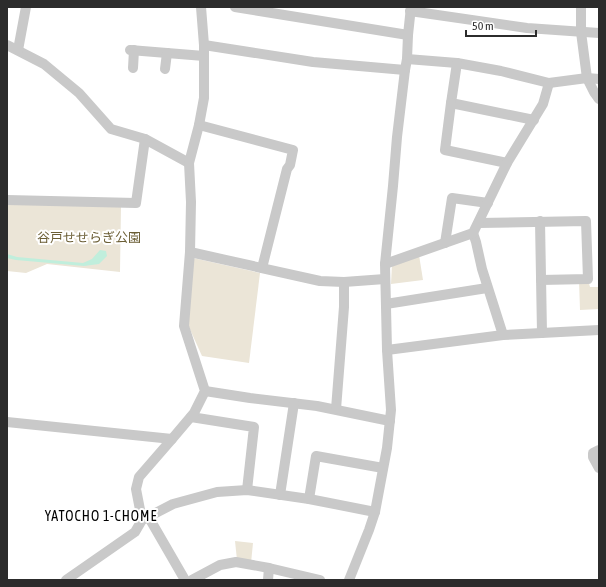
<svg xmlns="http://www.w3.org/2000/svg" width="606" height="587" font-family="'Asap Condensed','Noto Sans JP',sans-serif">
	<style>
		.green { fill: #ebe5d7 }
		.water { fill: #c0eedc }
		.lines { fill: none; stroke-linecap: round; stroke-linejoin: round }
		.minor { stroke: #c9c9c9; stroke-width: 10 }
		.labels { text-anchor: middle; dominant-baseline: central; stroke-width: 4; stroke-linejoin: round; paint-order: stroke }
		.park-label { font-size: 13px; fill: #6b5e35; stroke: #fff }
		.neighbourhood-label { font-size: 14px; letter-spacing: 1px; fill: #000; stroke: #fff }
	</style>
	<rect width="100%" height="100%" fill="#fff"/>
	<g class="green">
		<polygon points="7,203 121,206 120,272 47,264 26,273 7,271"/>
		<polygon points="419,255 423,280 391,284 392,264"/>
		<polygon points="193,258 260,273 249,363 202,356 188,325"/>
		<polygon points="579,280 588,280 590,287 599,287 599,309 580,310"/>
		<polygon points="235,541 253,543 251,563 237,560"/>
	</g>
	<polygon class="water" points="100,250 106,251 107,256 99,264 84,266 16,260 7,258 7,254 17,257 83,263 92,259"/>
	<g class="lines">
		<g class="minor">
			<polyline points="235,7 408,35"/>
			<polyline points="581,7 581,32 587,78 594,92 599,99"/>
			<polyline points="410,11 527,28 599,33"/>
			<polyline points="7,45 44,64 79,93 111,129 145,139 189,163"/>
			<polyline points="204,45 313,62 405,70"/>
			<polyline points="18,50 26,7"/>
			<polyline points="130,50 204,56"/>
			<polyline points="407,59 457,63 501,71 549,83 587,78 599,79"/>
			<polyline points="457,63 451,103 534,120"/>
			<polyline points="133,68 134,50"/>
			<polyline points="165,69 167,53"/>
			<polyline points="451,103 445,150 507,163"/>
			<polyline points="199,125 293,150 290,165 287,169 262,268"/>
			<polyline points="7,200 136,203 145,139"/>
			<polyline points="540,221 542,333"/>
			<polyline points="479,223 586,221 588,279 541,280"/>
			<polyline points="473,233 476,242 482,269 503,335"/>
			<polyline points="445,243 452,198 488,203"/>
			<polyline points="190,252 320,281 344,282 385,279"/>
			<polyline points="385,264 473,233 507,163 543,104 549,83"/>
			<polyline points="386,304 487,288"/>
			<polyline points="387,350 503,335 599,330"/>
			<polyline points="205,391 250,398 317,406 390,421"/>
			<polyline points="336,409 344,307 344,282"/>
			<polyline points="191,417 254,427 247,490"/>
			<polyline points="7,422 172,439"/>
			<polyline points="599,450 593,453 593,457 599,468"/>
			<polyline points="280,495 294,403"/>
			<polyline points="309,499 316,456 383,468"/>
			<polyline points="148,516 185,580"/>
			<polyline points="142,520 136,489 139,477 172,439 194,413 205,391 184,326 190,252 191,202 189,163 199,125 204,98 204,45 201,7"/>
			<polyline points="66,580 135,532 142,520 173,504 217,492 247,490 309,499 375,512"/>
			<polyline points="192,580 220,565 236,562 269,568 320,580"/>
			<polyline points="268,580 269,568"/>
			<polyline points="349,580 369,530 375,512 387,448 391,410 387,350 385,264 393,186 397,137 405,70 407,59 408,35 411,7"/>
		</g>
	</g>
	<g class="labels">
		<g class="park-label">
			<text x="89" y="237">谷戸せせらぎ公園</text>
		</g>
		<g class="neighbourhood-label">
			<text x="101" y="516">YATOCHO 1-CHOME</text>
		</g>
	</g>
	<rect width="606" height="587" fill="none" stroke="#2c2c2c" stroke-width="16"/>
	<path d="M466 30v6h70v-6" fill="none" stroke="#2c2c2c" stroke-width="2"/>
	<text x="472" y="30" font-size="12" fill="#2c2c2c" stroke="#ffffff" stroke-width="3" paint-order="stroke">50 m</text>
</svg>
